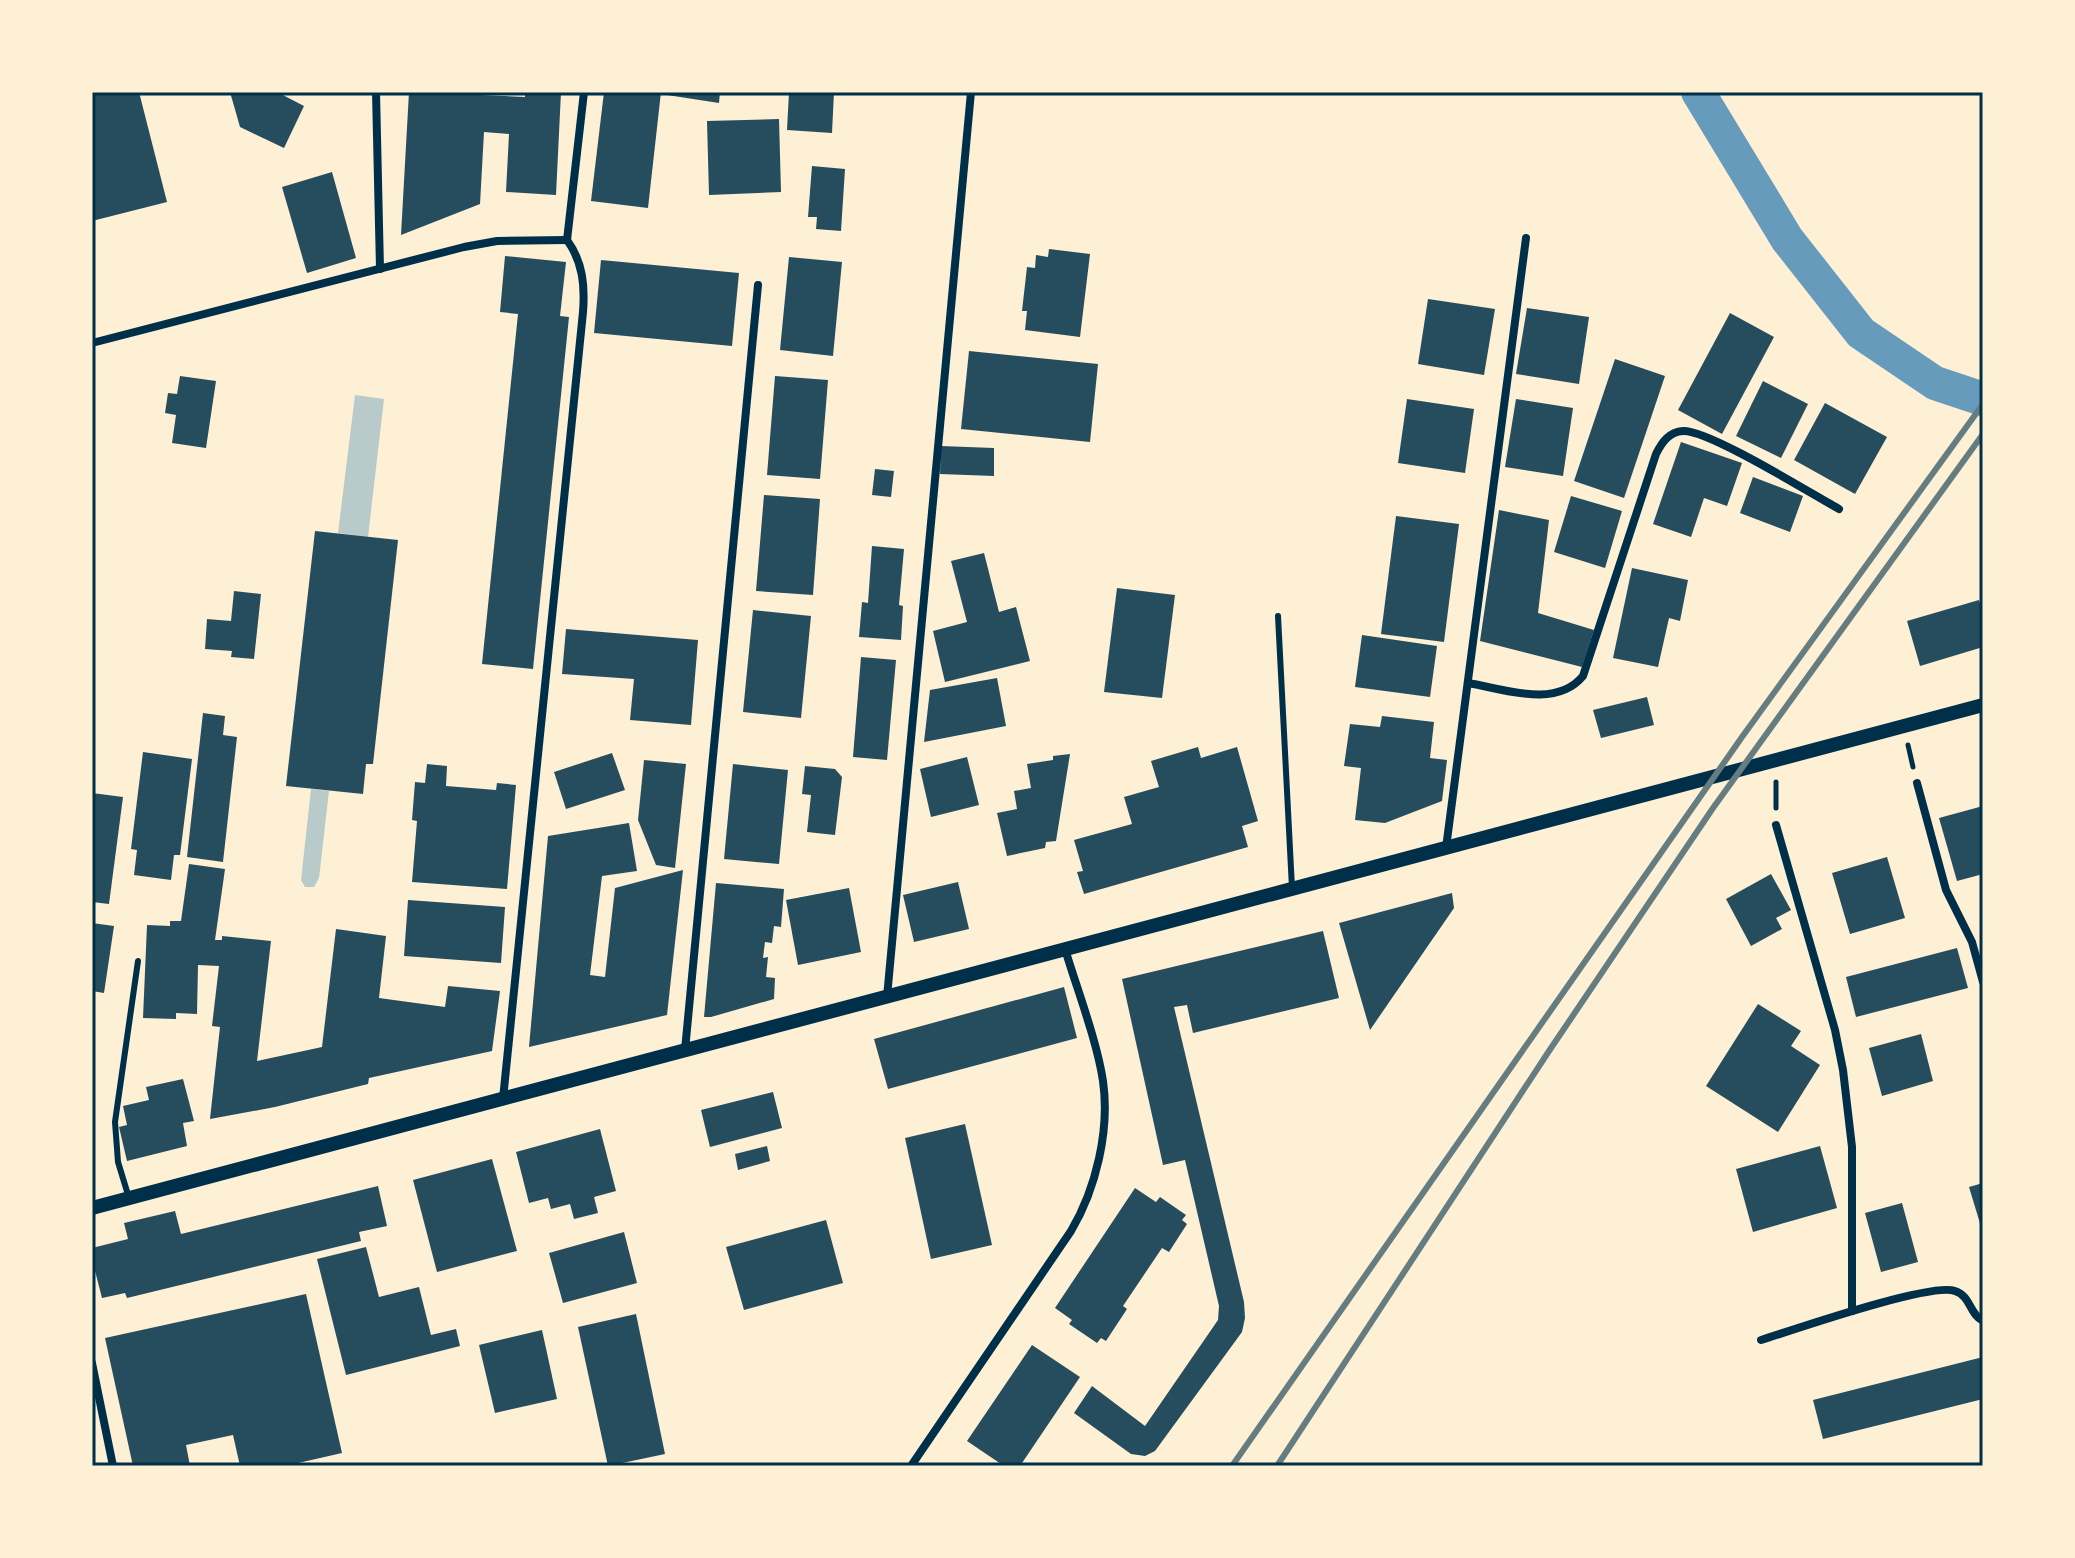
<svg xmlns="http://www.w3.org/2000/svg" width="2075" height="1558" font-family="Overpass,sans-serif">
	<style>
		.green { fill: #b9caca }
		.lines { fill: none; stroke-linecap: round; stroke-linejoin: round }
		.canal { stroke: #669bbc; stroke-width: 34 }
		.building { fill: #264d5e }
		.path { stroke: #003049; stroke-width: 5 }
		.service { stroke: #003049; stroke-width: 6 }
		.minor { stroke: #003049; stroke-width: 8 }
		.tertiary { stroke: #003049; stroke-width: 14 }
		.rail { stroke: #657d81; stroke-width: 6 }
		.neatline { fill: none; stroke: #003049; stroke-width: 3 }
	</style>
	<rect width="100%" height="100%" fill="#fdf0d5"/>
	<g class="green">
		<polygon points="355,395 384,399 368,537 338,533"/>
		<polygon points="311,789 329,791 319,878 314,887 305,887 301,880"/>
	</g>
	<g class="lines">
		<polyline class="canal" points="1698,92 1787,239 1861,333 1935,383 1983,399"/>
	</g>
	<g class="building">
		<polygon points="92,92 139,92 167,202 92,221"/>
		<polygon points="230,92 277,92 304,106 284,148 240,127"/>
		<polygon points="409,92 525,97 525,92 561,92 556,195 506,192 509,134 484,132 480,204 401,235"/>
		<polygon points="604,92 661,92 648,208 591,201"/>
		<polygon points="667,92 720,92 719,103 667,95"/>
		<polygon points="789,92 834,92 832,133 787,130"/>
		<polygon points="779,119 781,192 709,195 707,121"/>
		<polygon points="812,166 845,169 841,231 816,229 817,217 808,217"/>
		<polygon points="332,172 356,258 307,273 282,187"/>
		<polygon points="1049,249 1090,254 1080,337 1025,330 1027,311 1022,311 1027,267 1035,268 1036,255 1048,257"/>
		<polygon points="505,256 566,262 560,316 569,317 533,669 482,664 518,314 500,312"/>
		<polygon points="789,257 842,262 833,356 780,350"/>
		<polygon points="601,260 739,273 732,346 594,333"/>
		<polygon points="1428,299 1495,309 1484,375 1418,364"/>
		<polygon points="1527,308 1589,317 1579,384 1516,374"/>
		<polygon points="1730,313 1774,337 1722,434 1678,410"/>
		<polygon points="969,351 1098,364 1090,442 961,429"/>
		<polygon points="1615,359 1665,376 1624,498 1574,481"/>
		<polygon points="180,376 216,381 206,448 172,443 176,415 165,413 168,393 177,394"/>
		<polygon points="775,376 828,380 820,479 767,475"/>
		<polygon points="1763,381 1808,404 1781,458 1736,436"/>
		<polygon points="1407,399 1474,409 1465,473 1398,463"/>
		<polygon points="1516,399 1573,408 1563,476 1505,467"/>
		<polygon points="1825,403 1887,437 1855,494 1794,460"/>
		<polygon points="1681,442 1742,463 1727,506 1704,498 1691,537 1653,524"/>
		<polygon points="941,446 994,448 994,476 940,474"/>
		<polygon points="875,469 894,471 891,497 872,495"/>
		<polygon points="1753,477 1803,496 1790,532 1740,513"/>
		<polygon points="764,495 820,499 813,595 756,591"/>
		<polygon points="1571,496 1622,511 1605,568 1554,552"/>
		<polygon points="1499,510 1549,520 1538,613 1594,630 1582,667 1480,641"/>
		<polygon points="1396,516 1459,524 1444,642 1381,634"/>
		<polygon points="315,531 398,540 373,764 366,764 363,794 286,786"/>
		<polygon points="872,546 904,549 899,605 903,606 901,640 859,637 862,602 868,603"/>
		<polygon points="984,553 999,612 1016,607 1030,661 945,682 933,631 967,622 951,561"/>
		<polygon points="1632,568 1688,580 1680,621 1669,618 1658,667 1613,658"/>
		<polygon points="1117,588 1175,595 1162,698 1104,692"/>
		<polygon points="234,591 261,594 254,659 231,657 232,651 205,649 207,619 231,621"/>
		<polygon points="1979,600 1983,615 1983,647 1920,666 1907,621"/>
		<polygon points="753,610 811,616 801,718 743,712"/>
		<polygon points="566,629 698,640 691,725 630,720 634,679 562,674"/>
		<polygon points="1362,635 1437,646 1430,697 1355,687"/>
		<polygon points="861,657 896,660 887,760 853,757"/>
		<polygon points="997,678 1006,726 924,742 930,690"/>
		<polygon points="1647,697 1654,725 1601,738 1593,710"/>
		<polygon points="203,713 225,716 223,735 237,737 223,862 187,857"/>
		<polygon points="1382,716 1434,722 1430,758 1447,760 1442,801 1385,823 1355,820 1361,768 1344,766 1350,724 1380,727"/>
		<polygon points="1198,747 1201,758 1237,747 1258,821 1242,826 1248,847 1084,894 1077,872 1083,871 1074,840 1132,824 1124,797 1159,787 1151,761"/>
		<polygon points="143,752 192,759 180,855 174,855 171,880 134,875 137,850 131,849"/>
		<polygon points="612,753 625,790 566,809 554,772"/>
		<polygon points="1070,754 1056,841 1046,842 1045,848 1007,856 997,813 1017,809 1014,791 1031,788 1027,764 1053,760 1053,756"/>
		<polygon points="967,757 979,805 931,817 920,769"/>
		<polygon points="644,760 686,764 675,868 656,865 638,820"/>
		<polygon points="427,764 447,766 446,786 496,790 497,783 516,785 507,889 412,882 417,821 412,820 415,782 425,783"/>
		<polygon points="733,764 788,770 779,864 724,859"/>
		<polygon points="805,766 835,769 842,777 835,835 807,832 811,795 802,794"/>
		<polygon points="92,793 123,797 109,904 92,902"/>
		<polygon points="1983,806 1983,874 1957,881 1939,818"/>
		<polygon points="629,823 637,871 602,876 590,975 605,977 615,888 683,870 667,1015 529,1047 548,836"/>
		<polygon points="1887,857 1905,918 1850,934 1832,873"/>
		<polygon points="189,864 225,869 215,940 222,940 222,936 271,941 257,1061 322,1047 336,929 386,936 379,998 445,1007 448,986 500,991 492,1051 369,1078 368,1084 275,1107 210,1119 220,1027 212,1026 219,966 198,965 197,1014 176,1013 176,1019 143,1018 147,925 170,926 170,921 181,921"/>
		<polygon points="1771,874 1791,910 1776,918 1782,929 1751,946 1726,899"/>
		<polygon points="958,882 969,929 914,942 903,895"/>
		<polygon points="716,883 784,889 781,927 774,926 772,943 765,942 763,958 768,957 766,977 775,978 774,999 711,1017 704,1017"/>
		<polygon points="849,888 861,952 798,965 786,900"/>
		<polygon points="1452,893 1454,908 1370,1030 1339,923"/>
		<polygon points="408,900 505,907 501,963 404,956"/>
		<polygon points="92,923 114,926 104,993 92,991"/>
		<polygon points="1323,931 1339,998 1193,1033 1187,1005 1174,1007 1244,1302 1245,1318 1242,1332 1155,1451 1145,1456 1131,1454 1074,1413 1092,1386 1145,1426 1218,1320 1219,1306 1185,1160 1163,1165 1122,979"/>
		<polygon points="1957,948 1968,988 1856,1017 1846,977"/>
		<polygon points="1064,987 1077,1038 888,1089 874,1039"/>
		<polygon points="1758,1004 1801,1031 1791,1046 1820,1065 1778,1132 1706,1086"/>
		<polygon points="1921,1034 1933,1081 1882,1096 1869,1048"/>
		<polygon points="183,1079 194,1121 183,1123 187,1146 127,1161 119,1127 127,1125 123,1106 149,1100 146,1087"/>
		<polygon points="773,1092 782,1128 710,1147 701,1110"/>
		<polygon points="965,1124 992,1245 931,1259 905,1138"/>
		<polygon points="600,1129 616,1191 594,1197 598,1213 574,1219 570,1204 551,1209 548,1198 529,1203 516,1152"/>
		<polygon points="767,1146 770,1161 738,1170 735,1154"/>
		<polygon points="1820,1146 1837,1208 1753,1232 1736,1169"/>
		<polygon points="492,1159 517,1251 437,1272 413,1180"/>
		<polygon points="1983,1183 1983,1230 1982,1230 1969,1187"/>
		<polygon points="378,1186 387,1226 359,1232 361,1241 127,1298 125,1293 102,1298 92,1259 92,1248 128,1239 124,1223 175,1211 181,1234"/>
		<polygon points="1135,1188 1156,1202 1160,1197 1186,1215 1182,1220 1187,1224 1169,1252 1162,1248 1123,1306 1127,1309 1106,1341 1101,1338 1097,1343 1069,1324 1072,1320 1055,1308"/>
		<polygon points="1902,1203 1918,1262 1881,1272 1865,1213"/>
		<polygon points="826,1220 843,1283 744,1310 726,1247"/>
		<polygon points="624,1232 637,1283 563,1303 549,1253"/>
		<polygon points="366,1247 379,1297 419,1287 431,1335 456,1329 460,1346 346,1375 317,1259"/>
		<polygon points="306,1294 342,1453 285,1466 240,1466 233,1435 186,1445 190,1466 133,1466 105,1338"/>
		<polygon points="636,1314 665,1454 608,1466 578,1327"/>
		<polygon points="542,1330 557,1399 495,1413 479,1345"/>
		<polygon points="1032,1345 1080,1377 1020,1466 1004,1466 967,1441"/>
		<polygon points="1983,1357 1983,1399 1823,1439 1813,1400"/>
	</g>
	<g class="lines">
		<g class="path">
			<polyline points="1908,745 1913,767"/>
			<polyline points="1776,782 1776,808"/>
		</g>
		<g class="service">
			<polyline points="1278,616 1292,888"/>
			<polyline points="129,1198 118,1162 115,1122 138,961"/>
		</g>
		<g class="minor">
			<polyline points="376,92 380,269"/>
			<polyline points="567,240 584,92"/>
			<polyline points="92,343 464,247 497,241 567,240"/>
			<path d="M1468,683C1504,689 1556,709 1583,676L1656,454C1662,442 1669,432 1683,431C1709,430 1810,493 1839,509"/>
			<polyline points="1917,783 1946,890 1972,942 1983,982"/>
			<polyline points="1776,825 1835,1030 1843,1070 1852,1147 1852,1311"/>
			<polyline points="1446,848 1526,238"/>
			<polyline points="887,997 971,92"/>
			<polyline points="685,1050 758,285"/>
			<path d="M503,1099L583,312C585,286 583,262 567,240"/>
			<path d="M1761,1340C1793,1330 1931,1282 1955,1291C1971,1296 1969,1314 1983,1321"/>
			<polyline points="92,1363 113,1466"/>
			<path d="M911,1466L1071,1231C1096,1189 1110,1130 1103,1081C1097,1041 1077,989 1065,949"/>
		</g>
		<polyline class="tertiary" points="92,1208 1983,705"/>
		<g class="rail">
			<polyline points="1232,1466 1742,737 1983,404"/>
			<polyline points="1277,1466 1549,1051 1713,808 1983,434"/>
		</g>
	</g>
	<rect width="2075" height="1558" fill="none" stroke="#fdf0d5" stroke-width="188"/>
	<rect x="94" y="94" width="1887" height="1370" class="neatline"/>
</svg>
